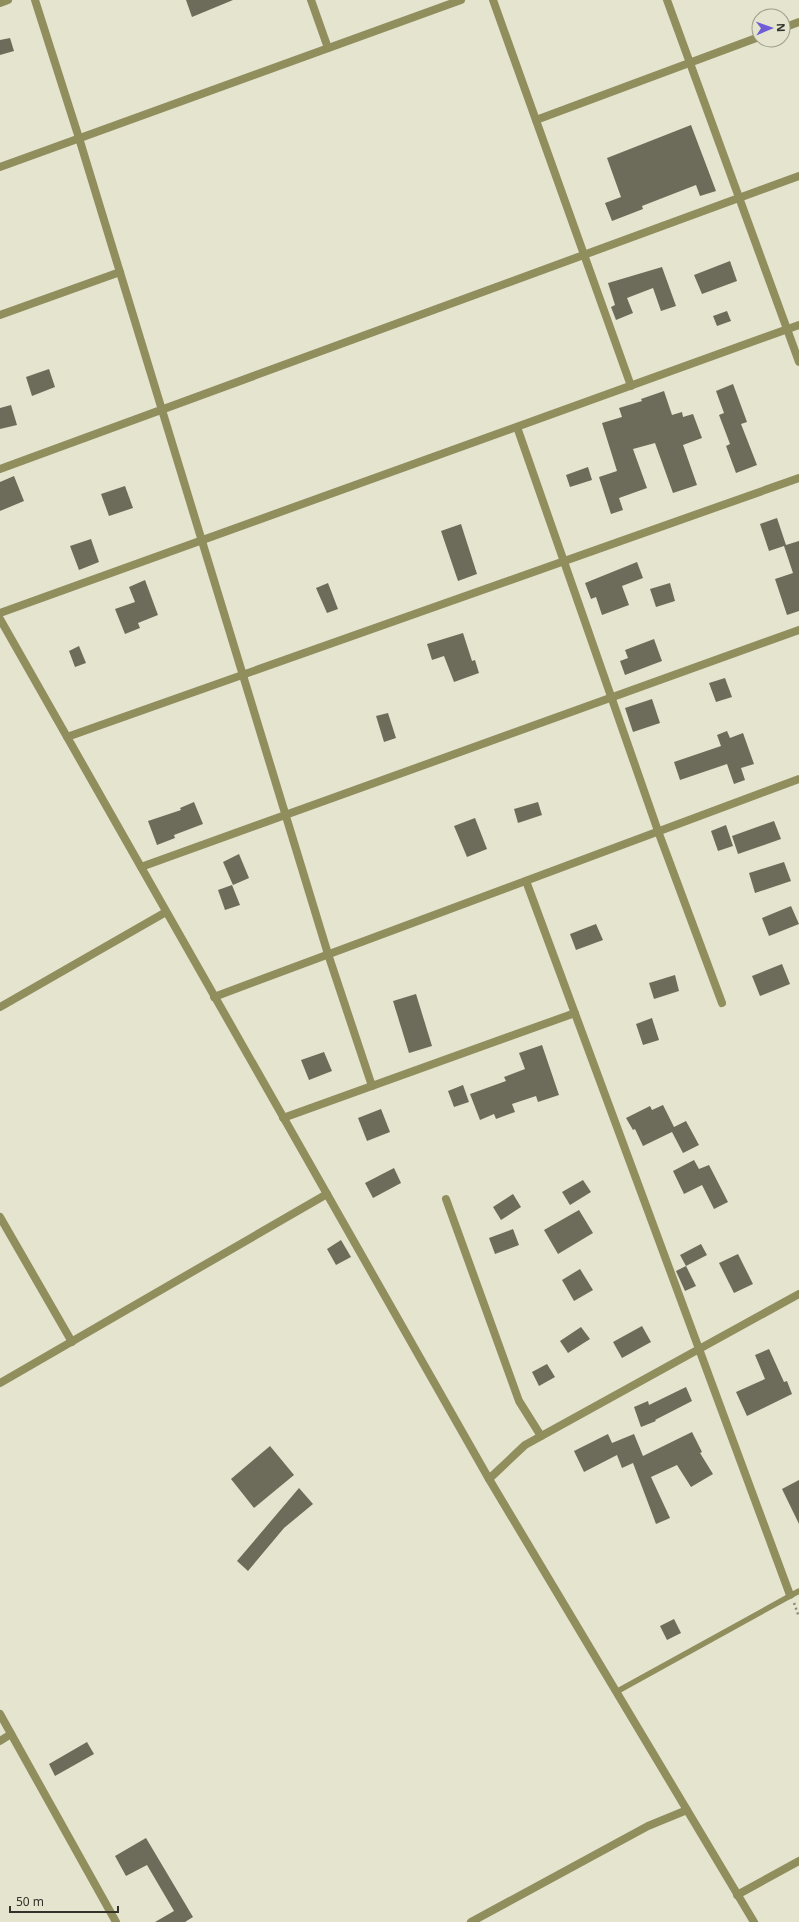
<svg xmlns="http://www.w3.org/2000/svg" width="799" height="1922" font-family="'Noto Sans',sans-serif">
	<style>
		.building { fill: #6d6c5a }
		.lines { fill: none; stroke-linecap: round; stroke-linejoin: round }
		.path { stroke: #8b8b7d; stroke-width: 2.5; stroke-dasharray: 2 3; stroke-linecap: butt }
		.lane { stroke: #908e5d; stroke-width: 5.5 }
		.street { stroke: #908e5d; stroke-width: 8 }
	</style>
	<rect width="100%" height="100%" fill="#e4e4cf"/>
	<g class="building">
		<polygon points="186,0 233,0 192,17"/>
		<polygon points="10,38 14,51 0,55 0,40"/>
		<polygon points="691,125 716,191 700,196 696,185 642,206 643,209 612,221 605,203 621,197 607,158"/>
		<polygon points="730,261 737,281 702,294 694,275"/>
		<polygon points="662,267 676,306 661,311 653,288 627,298 633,313 616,320 611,307 615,305 608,283"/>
		<polygon points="727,311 731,321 717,326 713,316"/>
		<polygon points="49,369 55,387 32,396 26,377"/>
		<polygon points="733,384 747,422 741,424 757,465 736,473 726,446 730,444 719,415 724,413 716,391"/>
		<polygon points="664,391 672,415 682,412 683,417 693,414 702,438 683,445 697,485 673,493 655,443 633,449 647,488 619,498 623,510 611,514 599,477 617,471 602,423 622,417 619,408 642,401 641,399"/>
		<polygon points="11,405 17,425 0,429 0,408"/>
		<polygon points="588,467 592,480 570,487 566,475"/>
		<polygon points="14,476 24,501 0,511 0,482"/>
		<polygon points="125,486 133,508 109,516 101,494"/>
		<polygon points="777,518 786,545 799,541 799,611 787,615 775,579 793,573 784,546 769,551 760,524"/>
		<polygon points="461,524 477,574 458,581 441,531"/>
		<polygon points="91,539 99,562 79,570 70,546"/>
		<polygon points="637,562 643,578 622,586 629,605 602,615 596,597 591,599 585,583"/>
		<polygon points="145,580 158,615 138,623 140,628 125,634 115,609 135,602 129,587"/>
		<polygon points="328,583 338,609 327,613 316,588"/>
		<polygon points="670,583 675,601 656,607 650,589"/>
		<polygon points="463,633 472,661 475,660 479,673 454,682 444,656 432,660 427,644"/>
		<polygon points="654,639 662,661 625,675 620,661 628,658 625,650"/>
		<polygon points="79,646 86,663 75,667 69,651"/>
		<polygon points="725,678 732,697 716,702 709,683"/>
		<polygon points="652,699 660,723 633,732 625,708"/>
		<polygon points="388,713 396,738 384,742 376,716"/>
		<polygon points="727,731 730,738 743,733 754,764 741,768 745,780 734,784 727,764 680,780 674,762 721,746 717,735"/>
		<polygon points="194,802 203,824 174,835 175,838 157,845 148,821 181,810 180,808"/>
		<polygon points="538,802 542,815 518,823 514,809"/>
		<polygon points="475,818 487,849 467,857 454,826"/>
		<polygon points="774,821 781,839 738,854 732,836"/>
		<polygon points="726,825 733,846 718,851 711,831"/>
		<polygon points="239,854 249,878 233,885 223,862"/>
		<polygon points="784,862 791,881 755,893 749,873"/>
		<polygon points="232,885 240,905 225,910 218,890"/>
		<polygon points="791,906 799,924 769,936 762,918"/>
		<polygon points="596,924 603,940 576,950 570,934"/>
		<polygon points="782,964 790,984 760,996 752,976"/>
		<polygon points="675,975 679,991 654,999 649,983"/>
		<polygon points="416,994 432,1046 409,1053 393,1001"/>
		<polygon points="652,1018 659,1040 643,1045 636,1024"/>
		<polygon points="542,1045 559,1095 538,1102 536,1096 512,1104 515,1112 496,1119 494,1114 480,1120 470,1094 506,1081 504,1077 525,1069 519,1053"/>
		<polygon points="324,1052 332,1071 309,1080 301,1060"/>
		<polygon points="463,1085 469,1102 454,1107 448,1091"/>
		<polygon points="663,1105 674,1127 686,1121 699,1145 683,1153 672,1132 643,1146 635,1129 633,1130 626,1118 650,1106 652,1110"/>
		<polygon points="381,1109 390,1132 367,1141 358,1118"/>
		<polygon points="694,1160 699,1169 709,1165 728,1202 714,1209 702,1185 684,1194 673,1171"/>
		<polygon points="394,1168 401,1183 373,1198 365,1183"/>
		<polygon points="583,1180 591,1192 570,1205 562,1192"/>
		<polygon points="513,1194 521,1207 501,1220 493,1207"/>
		<polygon points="579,1210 593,1233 558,1254 544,1230"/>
		<polygon points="513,1229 519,1245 495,1254 489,1238"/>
		<polygon points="341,1240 351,1257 336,1265 327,1249"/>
		<polygon points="701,1244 707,1255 686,1266 680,1255"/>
		<polygon points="738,1254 753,1284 734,1293 719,1263"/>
		<polygon points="686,1266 696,1286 685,1291 676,1271"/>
		<polygon points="580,1269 593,1290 574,1301 562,1280"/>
		<polygon points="642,1326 651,1342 622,1358 613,1342"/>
		<polygon points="581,1327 590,1339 568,1353 560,1341"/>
		<polygon points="769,1349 784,1382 787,1381 792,1394 747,1416 736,1392 765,1379 755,1355"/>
		<polygon points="547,1364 555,1377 539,1386 532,1372"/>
		<polygon points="686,1387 692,1401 655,1420 656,1421 641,1427 634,1407 648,1401 649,1405"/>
		<polygon points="692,1432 702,1452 700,1453 713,1474 691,1487 677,1465 651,1477 670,1518 656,1524 633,1463 622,1468 617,1455 584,1472 574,1451 608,1434 612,1443 634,1434 643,1456"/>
		<polygon points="270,1446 294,1475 254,1508 231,1479"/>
		<polygon points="799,1480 799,1524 782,1489"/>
		<polygon points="299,1488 313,1504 284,1528 248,1571 237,1561"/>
		<polygon points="674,1619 681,1633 667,1640 660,1626"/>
		<polygon points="87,1742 94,1754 55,1776 49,1764"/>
		<polygon points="146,1838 193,1917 185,1922 155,1922 174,1911 147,1865 126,1876 115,1856"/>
	</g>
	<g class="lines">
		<polyline class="path" points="794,1603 799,1617"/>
		<polyline class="lane" points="616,1692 799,1591"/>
		<g class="street">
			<polyline points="35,0 79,138 328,954 372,1086"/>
			<polyline points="311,0 328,48"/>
			<polyline points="493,0 631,386"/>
			<polyline points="667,0 799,362"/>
			<polyline points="0,3 8,0"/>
			<polyline points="783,28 799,22"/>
			<polyline points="536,120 759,37"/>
			<polyline points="0,167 461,0"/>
			<polyline points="0,315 120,272"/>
			<polyline points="517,427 658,831 722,1003"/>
			<polyline points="0,469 799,176"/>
			<polyline points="0,613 799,325"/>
			<polyline points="0,619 489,1479 754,1922"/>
			<polyline points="67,737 799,478"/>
			<polyline points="141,867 799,630"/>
			<polyline points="526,881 790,1595"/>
			<polyline points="214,997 799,779"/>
			<polyline points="0,1007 166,912"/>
			<polyline points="283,1118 575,1013"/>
			<polyline points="446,1199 519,1401 541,1436"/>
			<polyline points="0,1217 72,1342"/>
			<polyline points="0,1383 327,1194"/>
			<polyline points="489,1479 525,1445 799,1294"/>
			<polyline points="0,1714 116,1922"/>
			<polyline points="0,1741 11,1734"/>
			<polyline points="737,1895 799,1861"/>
			<polyline points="471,1922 648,1826 687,1810"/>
		</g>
	</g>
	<g transform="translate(771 28) rotate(88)"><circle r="19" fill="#e4e4cf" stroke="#9d9d8d"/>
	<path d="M0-3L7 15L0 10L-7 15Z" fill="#6f5cd6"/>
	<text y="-6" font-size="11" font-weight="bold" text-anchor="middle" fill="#32322a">N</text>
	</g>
	<path d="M10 1906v6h108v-6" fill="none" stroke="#32322a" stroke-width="2"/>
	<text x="16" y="1906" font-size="12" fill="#32322a" stroke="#e4e4cf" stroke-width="3" paint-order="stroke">50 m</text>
</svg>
